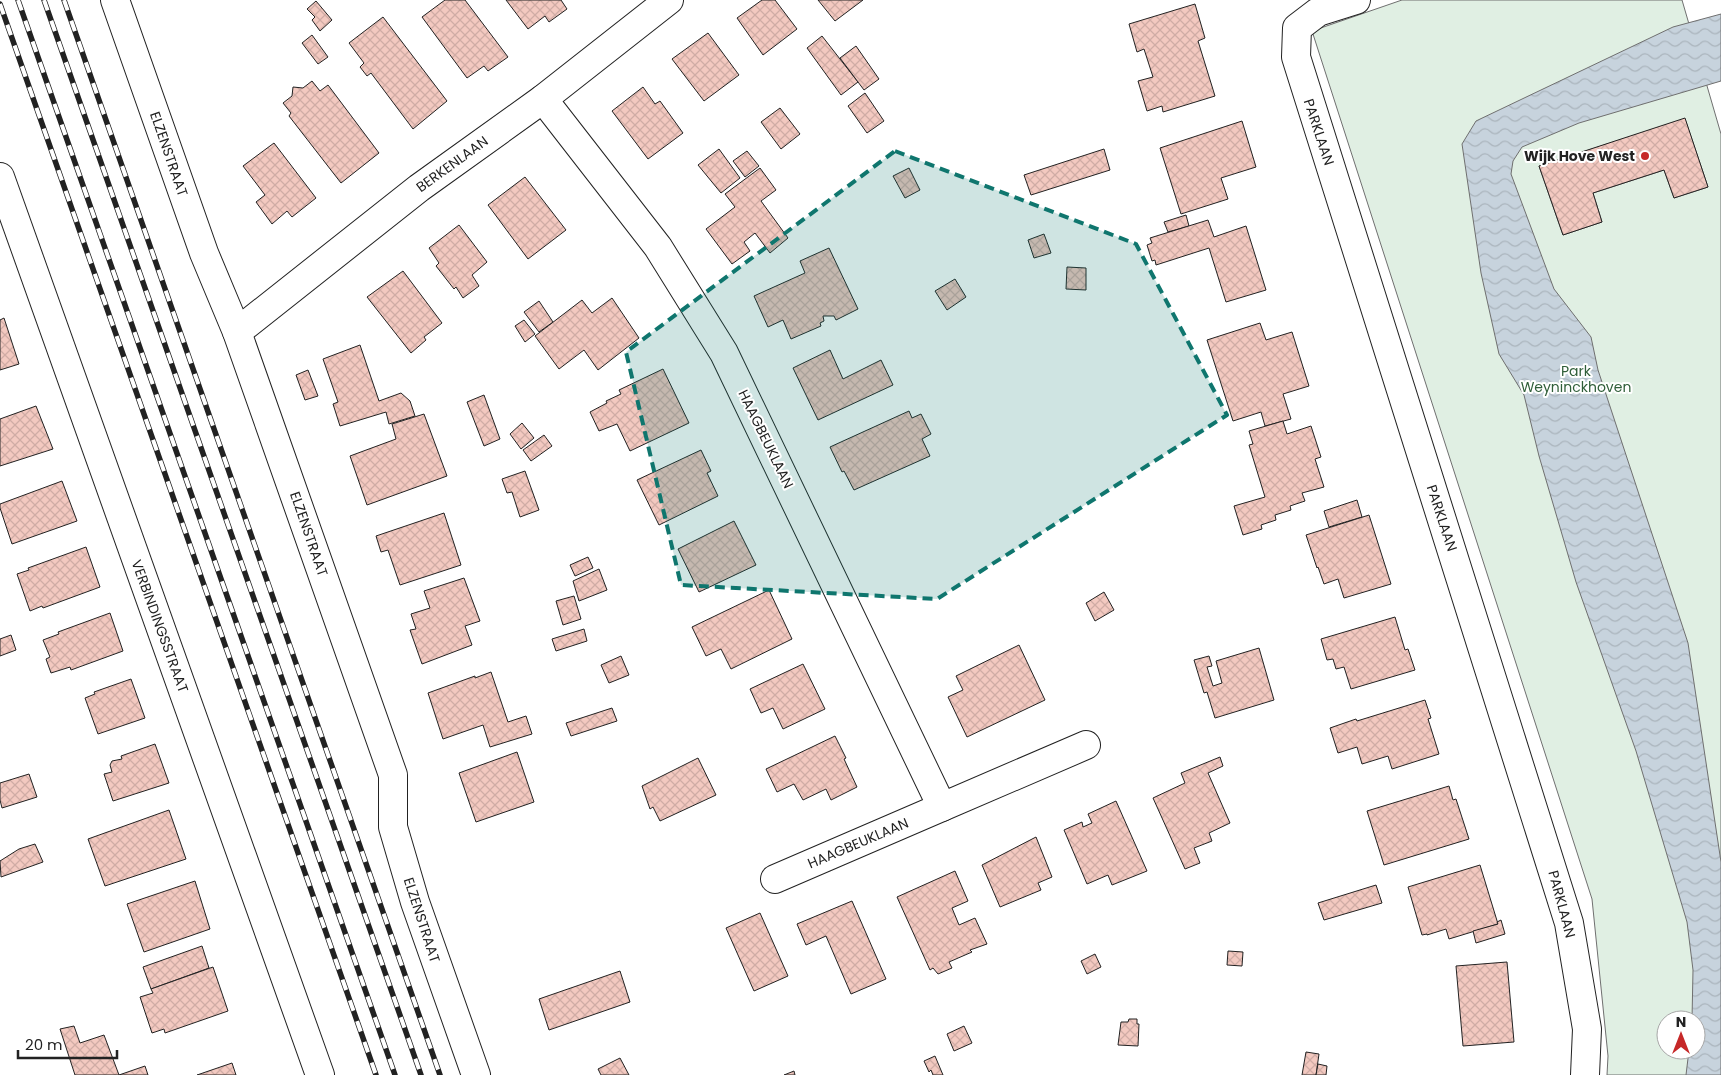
<svg xmlns="http://www.w3.org/2000/svg" width="1721" height="1075" font-family="Poppins,sans-serif">
	<style>
		.park { fill: #e0efe3; stroke: #6f6f6f; fill-rule: evenodd }
		.water { fill: url(#water-waves); stroke: #6f6f6f }
		.building { fill: url(#building-cross-hatch); stroke: #222 }
		.lines { fill: none; stroke-linecap: round; stroke-linejoin: round }
		.street-casing { stroke: #222; stroke-width: 30 }
		.street { stroke: #fff; stroke-width: 28 }
		.rail-casing { stroke: #222; stroke-width: 5.5 }
		.rail { stroke: #fff; stroke-width: 4; stroke-dasharray: 11; stroke-linecap: butt }
		.marked { fill: #0f766e; fill-opacity: 0.2; stroke: #0f766e; stroke-width: 4; stroke-dasharray: 10 6; stroke-linejoin: round }
		.poi-dot { fill: #c62828; stroke: #fff; stroke-width: 2 }
		.labels { text-anchor: middle; dominant-baseline: central; stroke-width: 4; stroke-linejoin: round; paint-order: stroke }
		.street-label { font-size: 14px; fill: #222; stroke: #fff }
		.poi-label { font-size: 14px; font-weight: bold; fill: #222; stroke: #fff; text-anchor: end }
		.park-label { font-size: 14px; fill: #2f5e38; stroke: #fff }
	</style>
	<defs>
		<pattern id="water-waves" width="16" height="10" patternUnits="userSpaceOnUse" patternTransform="scale(1.25)"><rect width="16" height="10" fill="#c7d3dd"/><path d="M0 5q4-4 8 0t8 0" fill="none" stroke="#abb5bd"/></pattern>
		<pattern id="building-cross-hatch" width="8" height="8" patternUnits="userSpaceOnUse" patternTransform="scale(1.25)"><rect width="8" height="8" fill="#f3c9c0"/><path d="M0 0l8 8M0 8l8-8" fill="none" stroke="#d0aca5"/></pattern>
	</defs>
	<rect width="100%" height="100%" fill="#fff"/>
	<path class="park" d="M1402,0H1682L1721,134V1075H1607L1608,1056L1592,899L1312,31ZM1685,119L1708,187L1674,198L1664,170L1593,193L1602,222L1563,235L1539,166ZM1666,1020H1696V1050H1666Z"/>
	<polygon class="water" points="1721,14 1721,81 1579,123 1522,147 1513,161 1511,174 1554,289 1591,337 1598,370 1688,643 1721,862 1721,1075 1686,1075 1689,1050 1696,1050 1696,1020 1692,1020 1693,970 1687,922 1636,751 1576,582 1539,456 1524,395 1499,354 1481,273 1462,144 1476,121 1673,27"/>
	<g class="building">
		<polygon points="445,0 465,0 508,57 488,71 484,66 467,78 422,17"/>
		<polygon points="506,0 561,0 567,9 549,22 545,16 528,29"/>
		<polygon points="762,0 775,0 797,29 763,55 737,18"/>
		<polygon points="818,0 863,0 835,21"/>
		<polygon points="316,1 332,20 320,31 312,20 315,17 307,9"/>
		<polygon points="1195,4 1205,38 1198,41 1215,96 1163,112 1162,106 1147,111 1138,81 1153,77 1144,49 1137,52 1129,24"/>
		<polygon points="383,17 447,101 413,129 371,73 367,76 360,67 364,63 349,43"/>
		<polygon points="708,33 739,75 704,101 672,59"/>
		<polygon points="312,35 328,57 318,64 302,43"/>
		<polygon points="822,36 858,82 841,95 807,48"/>
		<polygon points="856,46 879,79 864,90 840,58"/>
		<polygon points="312,81 320,91 328,85 379,153 341,183 289,116 291,113 283,103 292,96 293,87 303,88"/>
		<polygon points="643,87 655,104 660,101 683,133 648,159 612,111"/>
		<polygon points="865,93 884,121 867,133 848,106"/>
		<polygon points="780,108 800,134 781,149 761,122"/>
		<polygon points="1685,118 1708,187 1674,198 1664,170 1593,193 1602,222 1563,235 1539,166"/>
		<polygon points="1242,121 1256,167 1221,178 1228,199 1181,214 1160,148"/>
		<polygon points="274,143 316,198 292,217 287,211 272,224 256,202 265,195 243,166"/>
		<polygon points="719,149 740,178 721,193 698,165"/>
		<polygon points="1104,149 1110,170 1031,195 1024,175"/>
		<polygon points="747,151 759,166 745,177 733,161"/>
		<polygon points="760,168 776,190 761,201 788,238 770,253 755,233 744,242 750,251 732,264 706,229 735,207 725,194"/>
		<polygon points="909,168 920,190 905,198 893,176"/>
		<polygon points="525,177 566,230 528,259 488,205"/>
		<polygon points="1186,215 1189,226 1168,232 1164,222"/>
		<polygon points="1208,220 1214,237 1246,226 1266,290 1226,302 1209,248 1156,265 1155,260 1152,261 1147,245 1152,243 1150,238"/>
		<polygon points="459,225 487,262 472,275 479,286 463,298 456,287 454,289 436,266 439,263 429,248"/>
		<polygon points="1044,234 1051,253 1034,258 1028,240"/>
		<polygon points="829,248 858,309 836,320 834,316 823,316 824,321 820,323 821,326 791,339 783,320 768,327 754,296 805,273 800,261"/>
		<polygon points="1067,267 1086,268 1086,290 1066,289"/>
		<polygon points="403,271 442,323 424,337 426,340 411,353 367,297"/>
		<polygon points="955,279 966,297 947,310 935,291"/>
		<polygon points="612,298 639,338 598,370 584,350 559,369 535,336 582,300 592,313"/>
		<polygon points="539,301 553,322 539,332 524,312"/>
		<polygon points="4,318 19,364 0,370 0,320"/>
		<polygon points="524,320 535,334 525,342 515,326"/>
		<polygon points="1260,323 1266,340 1292,332 1309,386 1283,394 1291,419 1265,426 1261,412 1233,421 1207,340"/>
		<polygon points="360,345 379,401 401,393 410,401 415,416 389,424 386,412 340,426 333,404 338,402 323,359"/>
		<polygon points="830,350 843,379 881,360 893,385 818,420 793,368"/>
		<polygon points="663,369 689,423 630,451 617,424 599,431 590,412 607,403 606,401 621,394 619,390"/>
		<polygon points="308,370 318,396 305,400 296,375"/>
		<polygon points="484,395 500,439 484,446 467,402"/>
		<polygon points="36,406 53,449 0,466 0,419"/>
		<polygon points="909,411 912,418 921,414 931,434 922,439 930,456 854,490 844,471 842,472 830,447"/>
		<polygon points="424,414 447,476 367,505 350,456 396,439 392,424"/>
		<polygon points="1283,421 1287,434 1311,426 1321,457 1315,459 1324,487 1302,493 1305,501 1290,506 1291,510 1275,515 1276,520 1261,525 1262,529 1243,535 1234,506 1265,497 1249,445 1253,444 1249,431"/>
		<polygon points="522,423 534,438 521,449 510,434"/>
		<polygon points="544,435 552,446 531,461 523,450"/>
		<polygon points="701,450 711,471 707,473 718,496 659,525 637,480"/>
		<polygon points="525,471 539,510 520,517 512,492 507,493 502,479"/>
		<polygon points="62,481 77,521 12,544 0,508 0,504"/>
		<polygon points="1357,500 1362,517 1329,527 1324,511"/>
		<polygon points="444,513 461,565 400,585 388,550 381,552 376,536"/>
		<polygon points="1369,515 1391,584 1344,598 1338,579 1324,584 1318,567 1317,568 1306,535"/>
		<polygon points="734,521 756,565 699,592 678,549"/>
		<polygon points="86,547 100,587 43,608 42,606 30,611 17,574 29,570 28,568"/>
		<polygon points="588,557 593,568 575,576 570,565"/>
		<polygon points="599,569 607,590 579,601 573,581"/>
		<polygon points="464,578 480,621 465,626 472,645 422,664 410,630 416,629 411,614 430,608 424,591"/>
		<polygon points="769,590 792,639 731,669 721,649 706,656 692,627"/>
		<polygon points="1104,592 1114,610 1095,621 1086,603"/>
		<polygon points="574,596 581,619 563,625 556,601"/>
		<polygon points="110,613 123,651 71,670 70,667 51,673 46,659 50,657 43,640 59,634 58,632"/>
		<polygon points="1395,617 1405,650 1408,649 1415,670 1351,689 1344,667 1336,669 1333,659 1327,660 1321,639"/>
		<polygon points="584,629 587,641 556,651 552,639"/>
		<polygon points="11,635 16,650 0,656 0,639"/>
		<polygon points="1019,645 1045,700 967,737 948,697 963,690 956,676"/>
		<polygon points="1259,648 1274,700 1215,718 1207,692 1204,693 1194,660 1209,656 1212,666 1207,667 1213,686 1222,683 1216,661"/>
		<polygon points="621,656 629,675 609,683 601,665"/>
		<polygon points="803,664 825,709 783,729 773,708 761,713 750,689"/>
		<polygon points="491,672 508,722 526,716 532,734 490,747 483,725 443,739 428,693 475,676 475,678"/>
		<polygon points="131,679 145,718 98,734 85,698 95,694 94,692"/>
		<polygon points="1425,700 1431,718 1428,719 1439,754 1392,769 1388,756 1362,764 1357,747 1338,753 1330,728 1356,719 1357,721"/>
		<polygon points="612,708 617,721 571,736 566,723"/>
		<polygon points="835,736 846,758 844,759 857,787 831,800 826,789 803,800 794,784 777,792 766,769"/>
		<polygon points="155,744 169,783 113,801 104,774 112,772 110,765 112,761 122,759 121,756"/>
		<polygon points="517,752 534,802 476,822 459,773"/>
		<polygon points="1220,757 1223,766 1208,773 1230,823 1209,833 1212,841 1194,848 1200,863 1185,869 1153,798 1185,783 1181,773"/>
		<polygon points="698,758 716,795 660,821 653,807 650,809 642,786"/>
		<polygon points="29,774 37,797 2,808 0,800 0,783"/>
		<polygon points="1449,786 1453,800 1456,799 1469,839 1384,865 1367,811"/>
		<polygon points="1116,801 1147,871 1112,885 1108,875 1087,884 1064,830 1082,822 1083,827 1092,823 1088,814"/>
		<polygon points="169,810 186,859 105,886 88,839"/>
		<polygon points="1036,837 1052,877 1038,883 1041,890 1000,907 982,865"/>
		<polygon points="35,844 43,862 1,877 0,861 19,849"/>
		<polygon points="1480,865 1498,924 1449,939 1446,929 1427,935 1427,934 1422,935 1408,887"/>
		<polygon points="955,871 968,901 952,908 959,925 975,918 987,944 970,950 972,952 949,962 952,968 938,974 933,968 930,970 897,897"/>
		<polygon points="195,881 210,929 144,952 127,904"/>
		<polygon points="1376,885 1382,903 1324,920 1318,903"/>
		<polygon points="852,901 886,979 851,994 826,936 806,945 797,924"/>
		<polygon points="760,913 788,976 754,991 726,928"/>
		<polygon points="1501,920 1505,934 1476,943 1473,931 1498,924 1497,922"/>
		<polygon points="202,946 209,968 151,989 143,967"/>
		<polygon points="1228,951 1243,952 1242,966 1227,965"/>
		<polygon points="1095,954 1101,967 1087,974 1081,961"/>
		<polygon points="1507,962 1514,1042 1463,1046 1456,966"/>
		<polygon points="213,967 228,1011 165,1033 164,1029 152,1033 140,997 153,993 151,989"/>
		<polygon points="620,971 630,1002 549,1030 539,999"/>
		<polygon points="1129,1019 1137,1019 1137,1024 1139,1024 1138,1046 1118,1045 1121,1022 1128,1022"/>
		<polygon points="74,1026 80,1043 104,1035 119,1075 75,1075 60,1029"/>
		<polygon points="964,1026 972,1043 954,1051 947,1034"/>
		<polygon points="1306,1052 1319,1054 1316,1075 1302,1075"/>
		<polygon points="935,1056 943,1075 933,1075 931,1070 929,1072 924,1061"/>
		<polygon points="620,1058 629,1075 601,1075 598,1069"/>
		<polygon points="232,1063 236,1075 197,1075"/>
		<polygon points="1318,1064 1327,1066 1326,1075 1316,1075"/>
		<polygon points="145,1066 148,1075 119,1075"/>
		<polygon points="794,1071 795,1075 784,1075"/>
	</g>
	<g class="lines">
		<defs>
			<g id="street">
				<polyline points="115,0 204,253 237,332 393,775 393,827 415,902 476,1075"/>
				<polyline points="1356,0 1318,12 1297,28 1296,57 1569,923 1587,1029 1585,1075"/>
				<polyline points="543,99 658,247 724,353 942,807 1086,745"/>
				<polyline points="0,177 320,1075"/>
				<polyline points="237,332 419,188 543,99 669,0"/>
				<polyline points="775,879 942,807"/>
			</g>
		</defs>
		<use href="#street" class="street-casing"/>
		<use href="#street" class="street"/>
		<defs>
			<g id="rail">
				<polyline points="18,0 395,1075"/>
				<polyline points="44,0 421,1075"/>
				<polyline points="64,0 440,1075"/>
				<polyline points="0,4 376,1075"/>
			</g>
		</defs>
		<use href="#rail" class="rail-casing"/>
		<use href="#rail" class="rail"/>
	</g>
	<path class="marked" d="M895,151L1136,244L1227,415L937,599L681,585L626,352Z"/>
	<circle class="poi-dot" cx="1645" cy="156" r="5"/>
	<g class="labels">
		<g class="street-label">
			<text transform="translate(1319 132) rotate(72)">PARKLAAN</text>
			<text transform="translate(169 154) rotate(71)">ELZENSTRAAT</text>
			<text transform="translate(452 164) rotate(-36)">BERKENLAAN</text>
			<text transform="translate(766 439) rotate(64)">HAAGBEUKLAAN</text>
			<text transform="translate(1442 518) rotate(72)">PARKLAAN</text>
			<text transform="translate(309 534) rotate(71)">ELZENSTRAAT</text>
			<text transform="translate(160 626) rotate(70)">VERBINDINGSSTRAAT</text>
			<text transform="translate(858 843) rotate(-23)">HAAGBEUKLAAN</text>
			<text transform="translate(1562 904) rotate(75)">PARKLAAN</text>
			<text transform="translate(422 920) rotate(72)">ELZENSTRAAT</text>
		</g>
		<g class="poi-label">
			<text x="1635" y="156">Wijk Hove West</text>
		</g>
		<g class="park-label">
			<text x="1576" y="371">Park<tspan x="1576" dy="16">Weyninckhoven</tspan></text>
		</g>
	</g>
	<g transform="translate(1681 1035)"><circle r="24" fill="#ffffff" stroke="#a7a7a7"/>
	<path d="M0-4L9 19L0 12L-9 19Z" fill="#c62828"/>
	<text y="-8" font-size="14" font-weight="bold" text-anchor="middle" fill="#222222">N</text>
	</g>
	<path d="M18 1050v8h99v-8" fill="none" stroke="#222222" stroke-width="2.5"/>
	<text x="25" y="1050" font-size="15" fill="#222222" stroke="#ffffff" stroke-width="4" paint-order="stroke">20 m</text>
</svg>
